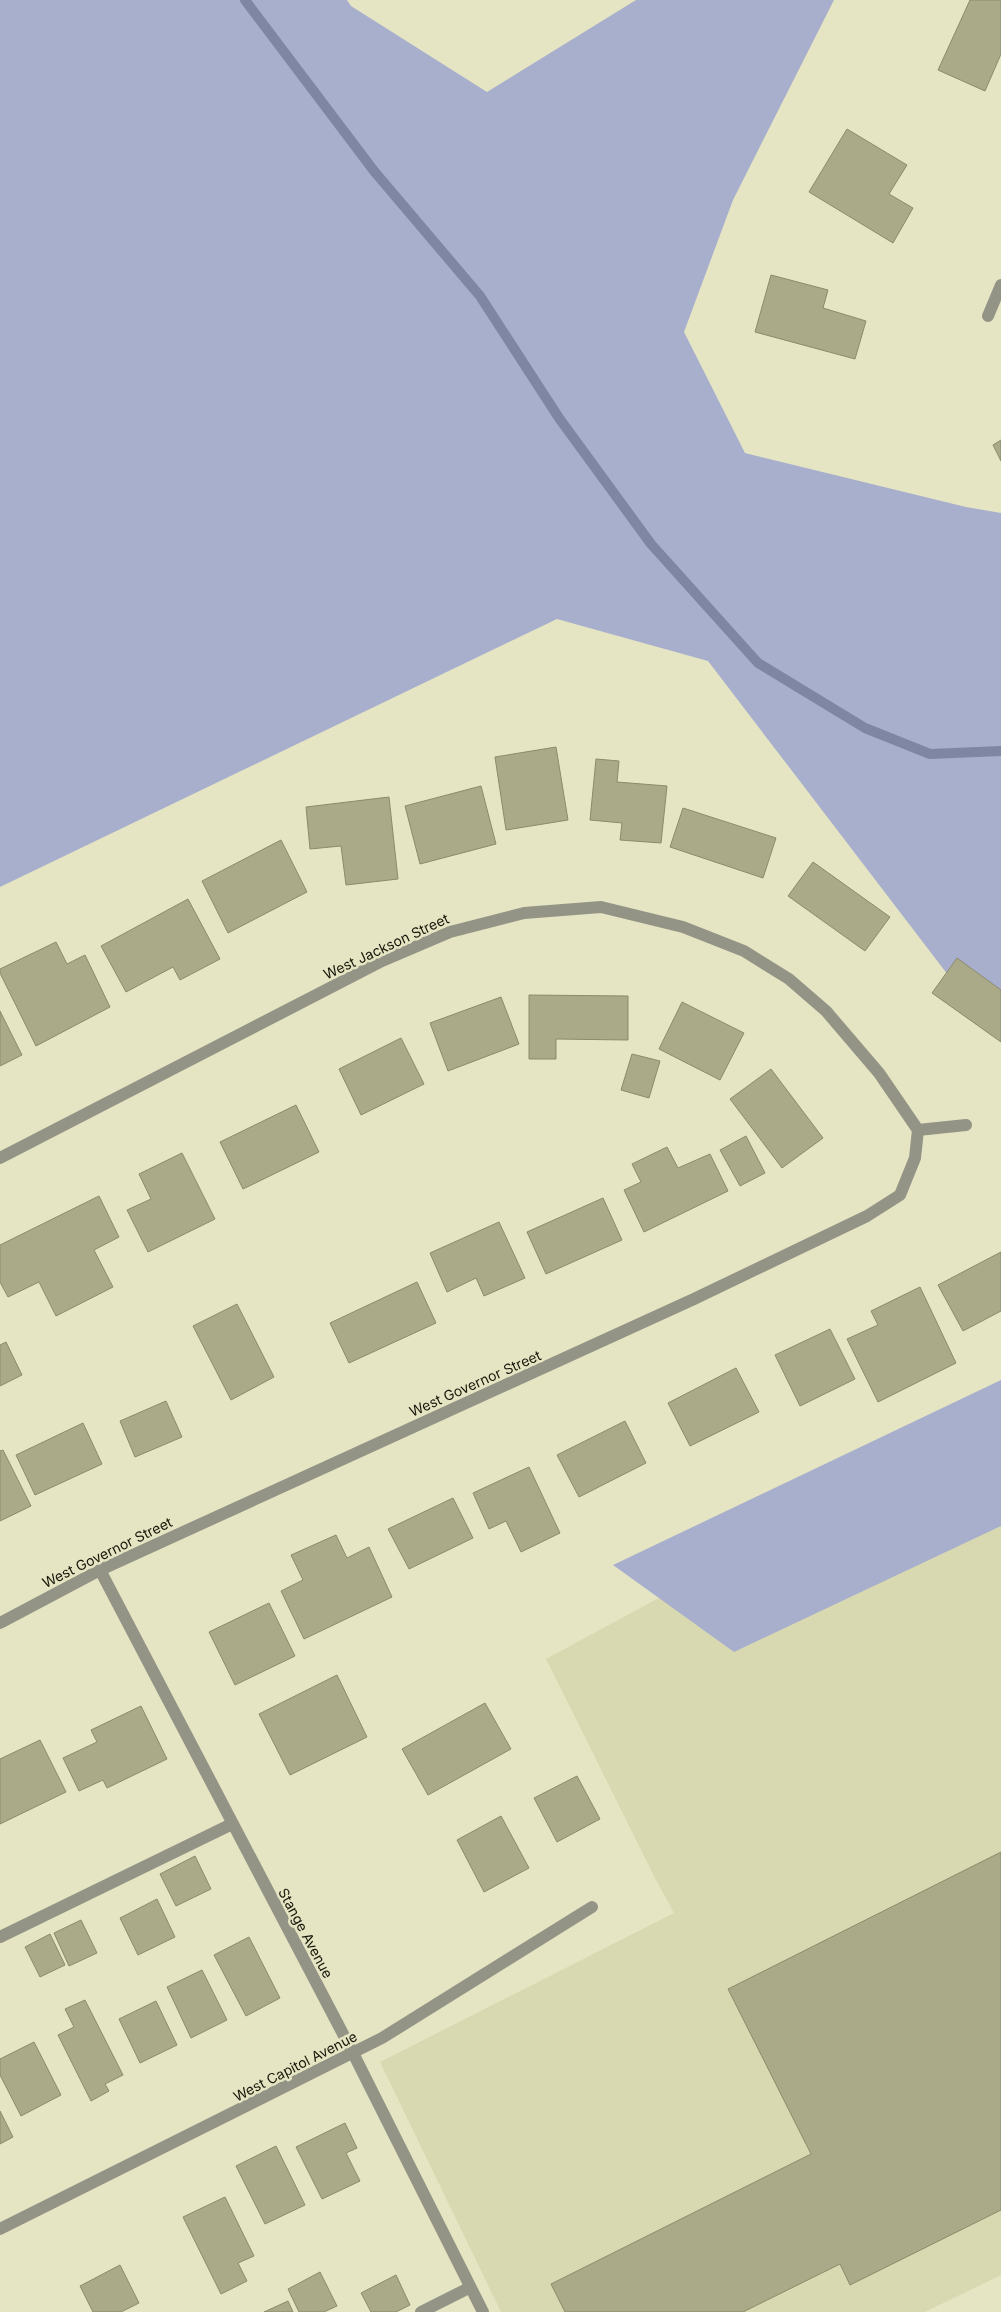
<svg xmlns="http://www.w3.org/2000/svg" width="1001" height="2312" font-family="Inter,sans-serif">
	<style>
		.built { fill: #d9d9b1 }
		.forest { fill: #a8afcd }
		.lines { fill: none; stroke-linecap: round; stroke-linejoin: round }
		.stream { stroke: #7f86a3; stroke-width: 10 }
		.building { fill: #aaaa89; stroke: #8b8b6c }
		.service { stroke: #949486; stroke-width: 12 }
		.minor { stroke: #949486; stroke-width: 12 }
		.labels { text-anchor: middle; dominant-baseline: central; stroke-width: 5; stroke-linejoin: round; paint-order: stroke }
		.street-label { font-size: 14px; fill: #161509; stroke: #e5e5c3 }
	</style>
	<rect width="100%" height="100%" fill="#e5e5c3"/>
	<polygon class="built" points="1001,1435 1001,2275 925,2312 501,2312 380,2062 674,1913 656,1880 546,1659 655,1600"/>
	<g class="forest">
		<polygon points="0,0 347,0 351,6 487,92 636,0 834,0 733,200 684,332 745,453 966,507 1001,513 1001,996 948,975 708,661 557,619 0,887"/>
		<polygon points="1001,1380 1001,1526 734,1652 613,1565"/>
	</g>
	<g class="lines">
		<polyline class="stream" points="245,0 374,171 480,296 559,418 651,544 758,663 865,728 930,754 1001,751"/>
	</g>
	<g class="building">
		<polygon points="970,0 1001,0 1001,54 985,91 938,70"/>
		<polygon points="847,129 907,165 889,194 913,208 893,243 809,192"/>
		<polygon points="771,275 828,290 823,308 866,321 855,359 755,332"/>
		<polygon points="1001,440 1001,461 993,445"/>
		<polygon points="556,747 568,820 506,830 495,757"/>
		<polygon points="596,759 619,761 617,782 667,786 661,843 620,840 622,823 590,820"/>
		<polygon points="481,786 496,844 420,864 405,806"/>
		<polygon points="389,797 398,879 346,885 341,846 310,849 306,807"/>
		<polygon points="683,808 776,838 763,878 670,847"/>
		<polygon points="281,840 307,892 228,933 202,881"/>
		<polygon points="813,862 890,917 865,951 788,896"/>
		<polygon points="188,899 220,959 180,980 173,967 126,992 101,946"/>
		<polygon points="56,942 67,964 85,955 110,1007 36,1046 0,973 0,969"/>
		<polygon points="957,958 1001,990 1001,1042 932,993"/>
		<polygon points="529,995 628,996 628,1040 556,1039 556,1059 529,1059"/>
		<polygon points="501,997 519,1044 448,1071 430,1023"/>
		<polygon points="682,1002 744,1033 720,1080 659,1049"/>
		<polygon points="0,1011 22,1055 0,1066"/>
		<polygon points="401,1038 424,1084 361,1115 339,1069"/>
		<polygon points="632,1054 660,1061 649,1098 621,1090"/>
		<polygon points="771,1069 823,1138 782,1168 730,1099"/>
		<polygon points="296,1105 319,1152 243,1189 220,1142"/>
		<polygon points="746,1136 765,1173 740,1186 720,1150"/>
		<polygon points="667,1147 678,1168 710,1154 728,1191 644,1232 624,1190 641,1182 632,1164"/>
		<polygon points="182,1153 215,1219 148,1252 127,1210 151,1199 139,1174"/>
		<polygon points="99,1196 119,1237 94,1250 113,1287 56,1316 39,1282 8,1297 0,1282 0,1245"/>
		<polygon points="603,1198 622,1240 546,1274 527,1232"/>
		<polygon points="499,1222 525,1278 484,1296 476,1278 447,1292 430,1253"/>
		<polygon points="1001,1252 1001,1311 963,1331 938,1285"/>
		<polygon points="417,1282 436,1323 349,1363 330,1323"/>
		<polygon points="920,1287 956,1363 878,1402 847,1339 878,1325 871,1311"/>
		<polygon points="237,1304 274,1377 231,1400 193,1326"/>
		<polygon points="830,1329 855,1379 800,1406 775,1355"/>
		<polygon points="6,1342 22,1375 0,1386 0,1345"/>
		<polygon points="736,1368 759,1412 690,1446 668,1403"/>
		<polygon points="166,1401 182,1437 135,1457 120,1421"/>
		<polygon points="625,1421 646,1463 579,1497 557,1455"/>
		<polygon points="83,1423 102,1464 35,1495 16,1455"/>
		<polygon points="3,1450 31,1506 0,1521 0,1451"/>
		<polygon points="529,1467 560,1533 521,1552 506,1521 489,1529 473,1493"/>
		<polygon points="453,1498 473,1538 409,1569 388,1529"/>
		<polygon points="336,1535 347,1558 369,1547 392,1597 304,1639 281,1591 303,1580 291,1555"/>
		<polygon points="269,1603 295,1656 235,1685 209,1632"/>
		<polygon points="337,1675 367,1737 290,1775 259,1714"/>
		<polygon points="485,1703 511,1749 428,1795 402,1749"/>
		<polygon points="141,1706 167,1759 107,1788 103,1780 79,1791 63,1758 97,1742 91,1730"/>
		<polygon points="40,1740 66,1792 0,1824 0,1759"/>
		<polygon points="577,1776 600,1819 557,1842 534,1798"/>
		<polygon points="501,1816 529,1868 484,1892 457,1840"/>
		<polygon points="1001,1852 1001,2210 850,2285 840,2264 743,2312 565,2312 551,2284 811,2154 728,1989"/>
		<polygon points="195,1856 211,1889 176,1906 160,1874"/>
		<polygon points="157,1899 175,1937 138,1955 120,1918"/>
		<polygon points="81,1920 97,1953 69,1966 54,1933"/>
		<polygon points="50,1934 65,1965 40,1977 25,1947"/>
		<polygon points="249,1937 280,1998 246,2016 214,1955"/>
		<polygon points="202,1970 227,2020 191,2038 167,1987"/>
		<polygon points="85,2000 123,2075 105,2084 109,2091 91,2101 58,2035 74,2027 65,2009"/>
		<polygon points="156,2001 177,2045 140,2063 119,2019"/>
		<polygon points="34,2042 61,2095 21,2116 0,2075 0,2059"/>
		<polygon points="0,2111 13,2137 0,2144"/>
		<polygon points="345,2123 357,2148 346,2153 360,2181 322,2199 296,2147"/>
		<polygon points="276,2146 305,2205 265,2224 236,2166"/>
		<polygon points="225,2197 254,2256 238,2263 247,2281 221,2294 183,2217"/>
		<polygon points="120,2265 139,2303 121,2312 93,2312 80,2286"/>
		<polygon points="320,2272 337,2306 324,2312 299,2312 288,2289"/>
		<polygon points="396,2275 410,2305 396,2312 371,2312 361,2293"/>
		<polygon points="288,2301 293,2312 264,2312"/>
	</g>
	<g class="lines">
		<g class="service">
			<polyline points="0,1937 232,1824"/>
			<polyline points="421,2312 469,2288"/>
		</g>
		<g class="minor">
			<polyline points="988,316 1001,285"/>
			<polyline points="918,1130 966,1125"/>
			<polyline points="0,1158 382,961 450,932 524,913 601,907 683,927 744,951 789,979 826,1011 879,1073 918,1130"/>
			<polyline points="100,1570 353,2053 483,2312"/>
			<polyline points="0,1623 100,1570 694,1299 867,1216 900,1195 915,1158 918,1130"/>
			<polyline points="0,2229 382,2038 592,1907"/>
		</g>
	</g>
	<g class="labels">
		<g class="street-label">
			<text transform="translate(386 946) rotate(-25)">West Jackson Street</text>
			<text transform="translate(475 1383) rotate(-24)">West Governor Street</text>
			<text transform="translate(107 1552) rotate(-26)">West Governor Street</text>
			<text transform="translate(306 1933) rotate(62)">Stange Avenue</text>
			<text transform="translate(295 2066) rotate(-27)">West Capitol Avenue</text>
		</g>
	</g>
</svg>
